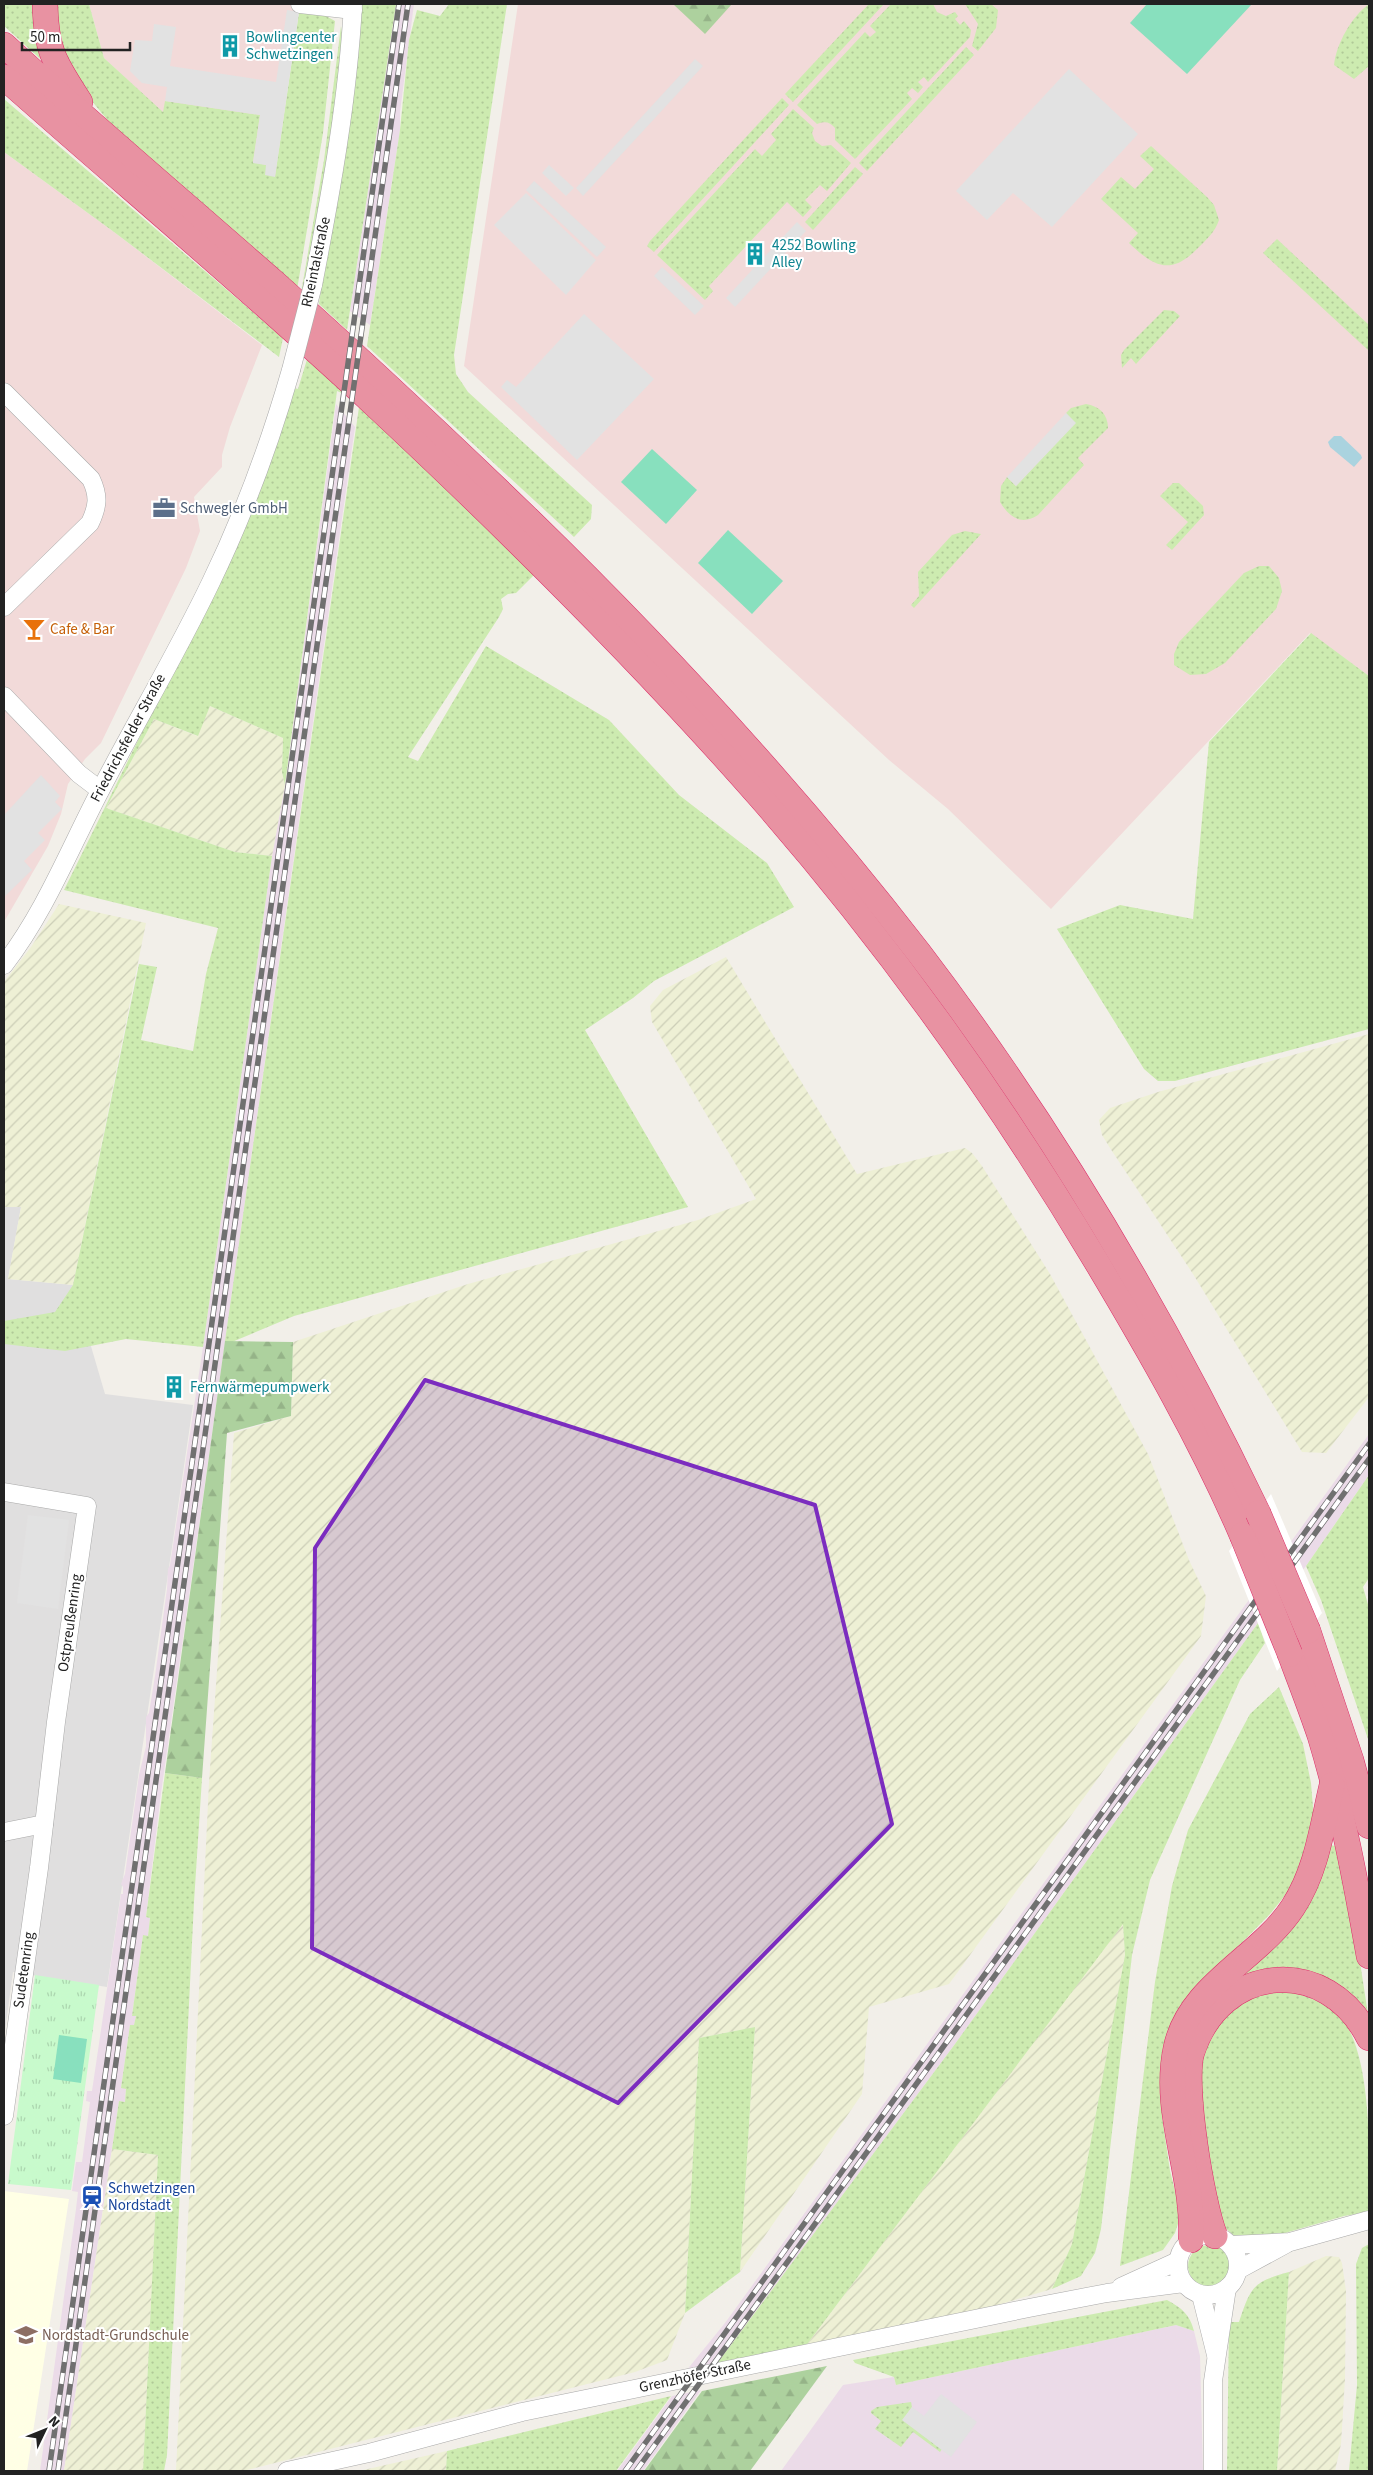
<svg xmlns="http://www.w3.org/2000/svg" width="1373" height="2475" font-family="'Source Sans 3',sans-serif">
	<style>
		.residential { fill: #e0dfdf }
		.commercial { fill: #f2dad9 }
		.industrial { fill: #ebdbe8 }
		.education { fill: #ffffe5 }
		.farmland { fill: url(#farmland-furrows) }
		.grass { fill: url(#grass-dots) }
		.forest { fill: url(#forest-firs) }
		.park { fill: url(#park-tufts) }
		.pitch { fill: #88e0be }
		.parking { fill: #e2e2e2 }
		.water { fill: #aad3df }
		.pier { fill: #fff }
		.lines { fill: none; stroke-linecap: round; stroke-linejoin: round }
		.minor-casing { stroke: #a9a9a9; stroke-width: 19 }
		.highway-casing { stroke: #dc2a67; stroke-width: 26 }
		.minor { stroke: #fff; stroke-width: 18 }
		.highway { stroke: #e892a2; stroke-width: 25 }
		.rail-casing { stroke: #707070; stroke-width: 5.5 }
		.rail { stroke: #fff; stroke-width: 4; stroke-dasharray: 11; stroke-linecap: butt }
		.minor-bridge-casing { stroke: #a9a9a9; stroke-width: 19; stroke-linecap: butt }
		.highway-bridge-casing { stroke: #dc2a67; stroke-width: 26; stroke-linecap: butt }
		.minor-bridge { stroke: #fff; stroke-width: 18 }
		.highway-bridge { stroke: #e892a2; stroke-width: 25 }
		.marked { fill: #7b2cbf; fill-opacity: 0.2; stroke: #7b2cbf; stroke-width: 4; stroke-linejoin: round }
		.labels { text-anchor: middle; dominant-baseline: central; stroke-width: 4; stroke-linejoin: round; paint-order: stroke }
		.culture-label { font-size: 15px; fill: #0d838f; stroke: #fff; text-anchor: start }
		.street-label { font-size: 15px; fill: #222; stroke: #fff }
		.service-label { font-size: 15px; fill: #4e5e75; stroke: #fff; text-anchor: start }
		.food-label { font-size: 15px; fill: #c56008; stroke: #fff; text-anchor: start }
		.transit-label { font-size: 15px; fill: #164399; stroke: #fff; text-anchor: start }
		.education-label { font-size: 15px; fill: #785e54; stroke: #fff; text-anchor: start }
	</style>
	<defs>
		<pattern id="farmland-furrows" width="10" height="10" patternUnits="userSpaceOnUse" patternTransform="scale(1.25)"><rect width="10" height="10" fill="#eef0d5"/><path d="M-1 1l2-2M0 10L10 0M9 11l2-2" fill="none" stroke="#ccceb7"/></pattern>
		<pattern id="grass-dots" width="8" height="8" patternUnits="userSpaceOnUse" patternTransform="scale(1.25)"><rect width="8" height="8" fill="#cdebb0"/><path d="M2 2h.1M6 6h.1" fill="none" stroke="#b0c997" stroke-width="1.8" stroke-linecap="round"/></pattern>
		<pattern id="forest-firs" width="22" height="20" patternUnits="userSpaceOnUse" patternTransform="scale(1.25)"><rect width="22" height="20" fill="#add19e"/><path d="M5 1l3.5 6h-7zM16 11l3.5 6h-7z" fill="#95b388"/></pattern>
		<pattern id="park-tufts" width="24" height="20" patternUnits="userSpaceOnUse" patternTransform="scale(1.25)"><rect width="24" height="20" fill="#c8facc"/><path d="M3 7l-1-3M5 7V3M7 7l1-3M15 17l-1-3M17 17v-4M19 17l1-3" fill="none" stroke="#acd6af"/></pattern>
	</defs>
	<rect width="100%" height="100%" fill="#f2efe9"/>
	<polygon class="residential" points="4,1207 21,1207 8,1279 73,1285 105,1394 193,1405 107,1987 13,1972 4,2038"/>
	<g class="commercial">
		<polygon points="89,4 299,4 275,177 166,101 163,113 104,58"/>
		<polygon points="518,4 1369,4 1369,676 1310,633 1051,909 948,809 889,760 464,366"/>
		<polygon points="4,152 114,232 262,345 230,427 222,455 222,467 194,497 200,531 186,568 101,743 85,759 68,784 61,814 48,846 4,922"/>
	</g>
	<g class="industrial">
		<polygon points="396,4 414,4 400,112 400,130 370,325 350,311"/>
		<polygon points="336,404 355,427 161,1793 146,1917 150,1918 148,1936 143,1936 132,2015 136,2016 134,2025 130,2025 121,2088 126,2088 125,2102 119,2101 64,2471 40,2471 76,2209 78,2192 72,2191 76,2162 82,2162 90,2102 86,2101 87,2091 92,2091 121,1894 123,1894 123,1887 121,1884 125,1874 139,1775 146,1746 146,1717 149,1713 155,1676 167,1589 168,1569 170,1565 203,1347 272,856 285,785"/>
		<polygon points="1369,1434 1369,1475 1306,1566 1258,1623 955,2044 716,2365 686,2371 725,2323"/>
		<polygon points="1176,2325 1194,2331 1200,2356 1203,2471 781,2471 843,2385 894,2377 896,2385"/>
		<polygon points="701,2390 643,2471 617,2471 672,2396"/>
	</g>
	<polygon class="education" points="4,2191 69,2199 27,2471 4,2471"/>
	<g class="farmland">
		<polygon points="210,706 283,738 282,772 285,785 272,856 235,852 106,808 154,719 197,736"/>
		<polygon points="59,904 146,923 73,1285 8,1279 21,1207 4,1207 4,982 31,947"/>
		<polygon points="726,957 857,1174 965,1148 972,1153 982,1166 1050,1274 1148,1454 1189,1560 1206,1596 1201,1636 949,1984 869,2007 862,2094 740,2272 755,2027 699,2038 685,2313 667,2360 635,2372 243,2471 176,2471 209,1782 234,1433 291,1416 293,1342 468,1284 698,1220 756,1199 652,1022 650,1006 663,990"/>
		<polygon points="1369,1034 1369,1397 1326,1453 1302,1452 1193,1274 1110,1148 1102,1135 1099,1120 1110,1108 1158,1092"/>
		<polygon points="1123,1923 1125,1955 1072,2244 1052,2289 970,2313 805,2347"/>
		<polygon points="112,2149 158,2155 143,2471 64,2471"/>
		<polygon points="1326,2256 1339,2257 1342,2263 1346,2291 1345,2379 1341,2444 1335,2471 1277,2471 1289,2272"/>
		<polygon points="447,2451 446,2471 359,2471"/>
	</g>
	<g class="grass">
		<polygon points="4,4 39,4 46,64 4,26"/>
		<polygon points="50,4 89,4 104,58 163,112 165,101 260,115 253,162 266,165 275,176 299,12 326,16 335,21 323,133 297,290 110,123 66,70"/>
		<polygon points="361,4 396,4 347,330 319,304"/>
		<polygon points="449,4 507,4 454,355 456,374 468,392 592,505 591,519 574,537 367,346 400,130 409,40 417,10 440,16"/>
		<polygon points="869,4 884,4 793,102 785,94"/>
		<path d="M891,4H933L937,12L946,16L955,12L958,16L955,19L960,25L964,21L971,30L970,37L928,82L924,77L918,82L923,87L918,93L912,88L907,93L912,99L855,159L835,140V128C830,122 825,121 817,124L797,105L865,32L870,37L876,32L870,26Z"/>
		<polygon points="965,4 991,4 998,10 996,28 978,51 972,46 978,24"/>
		<path d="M1369,4V66L1354,79L1334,65C1336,44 1352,16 1369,4Z"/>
		<path d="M341,26C347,49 313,283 301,293L324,160Z"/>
		<polygon points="966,47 974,55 867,171 859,163"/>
		<polygon points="782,98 789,105 654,252 647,246 650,241"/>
		<polygon points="4,99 283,338 279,357 114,232 4,152"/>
		<polygon points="793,109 814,128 812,133 815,141 822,146 831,145 851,163 827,191 820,185 805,200 812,207 803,217 787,202 709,286 713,291 705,300 657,255 755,149 762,156 776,140 771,134"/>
		<path d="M1151,146L1207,197L1214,205L1219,220C1215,232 1207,239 1198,248C1171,276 1154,267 1129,243L1138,233L1101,199L1121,177L1135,189L1154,169L1140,156Z"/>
		<polygon points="855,167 863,174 813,230 805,222"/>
		<polygon points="1277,239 1369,325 1369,351 1263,253"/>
		<polygon points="1164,310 1174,311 1180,316 1136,364 1131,358 1122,368 1121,355 1124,350"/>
		<polygon points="308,356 537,572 516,593 508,594 501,599 503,609 499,617 408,757 418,761 486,646 609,720 679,795 767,863 794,907 654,981 633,998 585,1030 688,1207 294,1316 232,1342 225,1341 359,407 346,395 337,391 285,785 282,772 283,738 210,706 198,736 154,719 106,808 235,852 272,856 203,1347 126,1339 65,1351 4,1344 4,1321 55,1312 73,1285 139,964 157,967 141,1040 193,1051 206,974 218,928 64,890 155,706 294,388 298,389"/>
		<path d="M1086,404C1099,406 1108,414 1108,428L1078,458L1084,465L1038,515C1021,526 1009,517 1000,502L1001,486L1007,477L1016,486L1075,423L1066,413L1071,408Z"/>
		<polygon points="1173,483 1179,483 1203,506 1204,515 1172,550 1166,545 1188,522 1160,496"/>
		<polygon points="965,531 981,534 914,608 911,605 919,596 918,572 952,535"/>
		<polygon points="1259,566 1269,566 1279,578 1282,591 1276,609 1225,663 1206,674 1190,675 1174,665 1174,654 1179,642 1244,573"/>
		<polygon points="1311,633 1369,676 1369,1029 1175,1081 1158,1081 1144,1069 1057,929 1120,905 1193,919 1209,742"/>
		<polygon points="1369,1475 1369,1578 1363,1587 1369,1608 1369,1742 1321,1600 1306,1566"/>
		<polygon points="1258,1623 1265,1643 1240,1680 1150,1880 1132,1955 1101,2229 1095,2253 1081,2276 1052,2289 1072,2244 1125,1955 1123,1924 805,2347 716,2365 955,2044"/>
		<polygon points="1279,1687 1303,1744 1311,1783 1314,1820 1306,1854 1291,1888 1270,1914 1201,1984 1164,2080 1162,2116 1170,2171 1181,2214 1175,2233 1163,2250 1120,2266 1155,1982 1172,1886 1188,1830 1229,1753 1250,1714"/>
		<polygon points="165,1773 202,1778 194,1902 167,2455 164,2471 143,2471 158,2155 112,2149 119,2101 125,2102 126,2089 121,2088 130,2025 134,2025 136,2016 132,2016 143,1935 148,1936 150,1918 146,1917"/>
		<path d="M1329,1845L1336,1846L1351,1903L1369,2021C1362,2018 1356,2005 1349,1999C1337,1988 1319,1979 1302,1976C1277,1971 1250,1977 1230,1992C1213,2004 1200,2019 1191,2038C1173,2083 1196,2178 1203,2227L1198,2228C1191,2174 1172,2094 1186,2043C1197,2002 1257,1960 1286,1929C1308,1906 1318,1874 1329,1845Z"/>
		<path d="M1290,1991C1308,1997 1330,2003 1343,2019C1373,2063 1369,2157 1369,2212L1344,2216L1278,2235L1236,2237L1219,2223L1213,2213C1208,2167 1190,2078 1209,2038C1215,2025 1237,2007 1248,1996Z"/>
		<polygon points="755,2027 740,2272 685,2313 699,2038"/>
		<polygon points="1369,2244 1369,2470 1349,2471 1357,2385 1356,2264 1362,2248"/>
		<circle cx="1209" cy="2266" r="21"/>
		<path d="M1289,2272L1277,2471H1227L1229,2322H1239C1251,2287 1252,2282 1289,2272Z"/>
		<path d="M1167,2300C1182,2308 1190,2315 1194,2331L1176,2325L896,2385L894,2377L855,2363L853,2360Z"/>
		<polygon points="671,2396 616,2471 446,2471 447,2451"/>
		<polygon points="911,2402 912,2407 903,2420 942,2449 940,2452 913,2432 901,2447 875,2429 881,2421 871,2413 871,2411 877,2407"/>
	</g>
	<g class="forest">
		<polygon points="673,4 732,4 705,34"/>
		<polygon points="225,1341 293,1342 291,1416 227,1433 202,1778 165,1773"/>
		<polygon points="827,2366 750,2471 644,2471 702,2391"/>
	</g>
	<polygon class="park" points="35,1975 99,1985 71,2190 8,2184"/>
	<g class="pitch">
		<polygon points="1147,4 1252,4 1187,74 1130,23"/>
		<polygon points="652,449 697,490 666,524 621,482"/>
		<polygon points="728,530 783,581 752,614 698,563"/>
		<polygon points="59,2035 87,2039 81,2083 53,2079"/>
	</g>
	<g class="parking">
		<polygon points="287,10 299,12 275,177 265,175 266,165 253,163 260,115 165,101 167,87 142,83 130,71 135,40 152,41 154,24 176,27 170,66 276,82"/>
		<polygon points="695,59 703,66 583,196 576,188"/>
		<polygon points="1069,69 1138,134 1052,227 1013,193 987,220 956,191"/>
		<polygon points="549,165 574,188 566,196 542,173"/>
		<polygon points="534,181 606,247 597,257 526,190"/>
		<polygon points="526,193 596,260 566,295 494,225"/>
		<polygon points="797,222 806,231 735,307 726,298"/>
		<polygon points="662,267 704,306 695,315 654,276"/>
		<polygon points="584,314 654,379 577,460 501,387 507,380 516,387"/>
		<polygon points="1066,413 1076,423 1016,486 1007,477"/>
		<polygon points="41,775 60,796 55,802 62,809 38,833 45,840 24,861 32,870 4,897 4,815"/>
		<polygon points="28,1515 69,1520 58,1609 17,1603"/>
		<polygon points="941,2394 977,2422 951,2457 902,2420 912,2407 924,2416"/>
	</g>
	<polygon class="water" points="1334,436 1341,436 1361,455 1362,458 1354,467 1330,447 1328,442"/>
	<polygon class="pier" points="1271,1494 1322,1613 1277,1671 1229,1551"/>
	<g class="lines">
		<defs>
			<g id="minor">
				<polyline points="300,4 353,10"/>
				<path d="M313,285C331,192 348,99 353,4"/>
				<path d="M4,392L91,479C99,496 98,506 90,523L4,607"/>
				<polyline points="4,696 79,774 100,790"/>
				<path d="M4,965C45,912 70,848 101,789C137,720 177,653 211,582C244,514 270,443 291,370"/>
				<polyline points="4,1492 87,1506 56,1722 39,1868 4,2116"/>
				<polyline points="4,1832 44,1824"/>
				<circle cx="1208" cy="2265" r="30"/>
				<polyline points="1231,2245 1290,2242 1369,2220"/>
				<polyline points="1238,2270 1286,2244"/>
				<polyline points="1121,2287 1178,2261"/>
				<polyline points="1201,2295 1216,2355"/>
				<polyline points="287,2471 369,2453 522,2412 1029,2308 1107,2293 1184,2283"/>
				<polyline points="1213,2471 1213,2381 1227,2288"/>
			</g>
			<g id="highway">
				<path d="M45,4C46,52 55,63 80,102"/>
				<path d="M4,45C93,126 185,204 276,284C361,360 444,438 526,517C666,653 800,799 919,953C1051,1126 1164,1317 1258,1513"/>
				<path d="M4,77C127,186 254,292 374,404C509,530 640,660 761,798C887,942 998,1097 1096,1261C1149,1350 1201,1440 1242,1535"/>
				<polyline points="1308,1631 1351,1760 1369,1826"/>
				<path d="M1290,1654C1300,1681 1311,1709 1320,1736C1342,1808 1356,1883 1369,1956"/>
				<path d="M1215,2236C1202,2204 1182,2082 1192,2052C1221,1963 1327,1954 1369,2038"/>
				<path d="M1191,2240C1195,2175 1162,2113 1176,2048C1189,1985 1260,1958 1293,1907C1317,1870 1322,1827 1332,1785"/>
			</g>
		</defs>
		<use href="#minor" class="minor-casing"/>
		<use href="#highway" class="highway-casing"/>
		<use href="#minor" class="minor"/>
		<use href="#highway" class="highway"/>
		<defs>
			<g id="rail">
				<polyline points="49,2471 399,4"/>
				<polyline points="58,2471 408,4"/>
				<polyline points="625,2471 1369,1444"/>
				<polyline points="636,2471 1369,1459"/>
			</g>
		</defs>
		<use href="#rail" class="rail-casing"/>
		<use href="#rail" class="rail"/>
		<defs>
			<polyline id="minor-bridge" points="291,370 313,285"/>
			<g id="highway-bridge">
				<polyline points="1258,1513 1308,1631"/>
				<polyline points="1242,1535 1290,1654"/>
			</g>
		</defs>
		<use href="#minor-bridge" class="minor-bridge-casing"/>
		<use href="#highway-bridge" class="highway-bridge-casing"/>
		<use href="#minor-bridge" class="minor-bridge"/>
		<use href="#highway-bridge" class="highway-bridge"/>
	</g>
	<path class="marked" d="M425,1380L815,1505L892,1824L618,2103L312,1948L315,1548Z"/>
	<defs>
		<symbol id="building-bare" viewBox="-9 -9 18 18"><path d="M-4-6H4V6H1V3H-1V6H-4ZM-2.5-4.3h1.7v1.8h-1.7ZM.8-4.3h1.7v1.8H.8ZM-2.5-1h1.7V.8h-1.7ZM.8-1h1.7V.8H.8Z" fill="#0f9aa8" stroke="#fff" stroke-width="2.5" paint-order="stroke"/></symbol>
		<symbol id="office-bare" viewBox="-9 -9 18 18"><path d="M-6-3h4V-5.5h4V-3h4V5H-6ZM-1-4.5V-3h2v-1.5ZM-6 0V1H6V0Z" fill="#5c6f8a" stroke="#fff" stroke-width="2.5" paint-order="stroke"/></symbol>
		<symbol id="bar-bare" viewBox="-9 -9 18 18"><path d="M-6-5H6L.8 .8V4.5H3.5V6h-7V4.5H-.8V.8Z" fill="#e8710a" stroke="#fff" stroke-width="2.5" paint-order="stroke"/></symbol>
		<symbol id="station-bare" viewBox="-9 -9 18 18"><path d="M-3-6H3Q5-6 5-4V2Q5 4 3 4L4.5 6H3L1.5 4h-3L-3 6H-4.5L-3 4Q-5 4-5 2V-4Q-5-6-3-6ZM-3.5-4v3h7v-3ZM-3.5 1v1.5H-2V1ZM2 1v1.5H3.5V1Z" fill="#1a4fb4" stroke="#fff" stroke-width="2.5" paint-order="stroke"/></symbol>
		<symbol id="school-bare" viewBox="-9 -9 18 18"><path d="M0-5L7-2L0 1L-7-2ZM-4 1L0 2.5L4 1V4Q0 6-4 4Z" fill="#8d6e63" stroke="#fff" stroke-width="2.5" paint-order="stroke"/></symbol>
	</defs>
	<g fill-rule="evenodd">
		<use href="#building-bare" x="214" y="30" width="32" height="32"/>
		<use href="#building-bare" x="739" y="238" width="32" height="32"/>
		<use href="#office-bare" x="148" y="492" width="32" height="32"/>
		<use href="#bar-bare" x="18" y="613" width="32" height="32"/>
		<use href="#building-bare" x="158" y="1371" width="32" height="32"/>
		<use href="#station-bare" x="76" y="2181" width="32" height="32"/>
		<use href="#school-bare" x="10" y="2319" width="32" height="32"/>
	</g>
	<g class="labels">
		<g class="culture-label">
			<text x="246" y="37">Bowlingcenter<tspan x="246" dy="17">Schwetzingen</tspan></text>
			<text x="772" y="245">4252 Bowling<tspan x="772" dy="17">Alley</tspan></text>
			<text x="190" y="1387">Fernwärmepumpwerk</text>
		</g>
		<g class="street-label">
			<text transform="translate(316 262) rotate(-78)">Rheintalstraße</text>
			<text transform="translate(128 738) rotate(-62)">Friedrichsfelder Straße</text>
			<text transform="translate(70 1623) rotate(-82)">Ostpreußenring</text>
			<text transform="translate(24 1970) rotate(-82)">Sudetenring</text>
			<text transform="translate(695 2376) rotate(-12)">Grenzhöfer Straße</text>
		</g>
		<g class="service-label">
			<text x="180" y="508">Schwegler GmbH</text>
		</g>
		<g class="food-label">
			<text x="50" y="629">Cafe &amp; Bar</text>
		</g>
		<g class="transit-label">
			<text x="108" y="2188">Schwetzingen<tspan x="108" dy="17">Nordstadt</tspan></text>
		</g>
		<g class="education-label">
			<text x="42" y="2335">Nordstadt-Grundschule</text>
		</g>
	</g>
	<rect width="1373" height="2475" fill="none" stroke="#222222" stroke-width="10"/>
	<g transform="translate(45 2430) rotate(47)" stroke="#ffffff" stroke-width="4" paint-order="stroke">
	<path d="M0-4L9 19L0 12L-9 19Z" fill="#222222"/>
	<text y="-8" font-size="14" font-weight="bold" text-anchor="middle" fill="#222222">N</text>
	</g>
	<path d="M22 42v8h108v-8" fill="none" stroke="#222222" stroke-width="2.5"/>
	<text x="30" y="42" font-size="15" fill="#222222" stroke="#ffffff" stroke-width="4" paint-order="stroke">50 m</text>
</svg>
